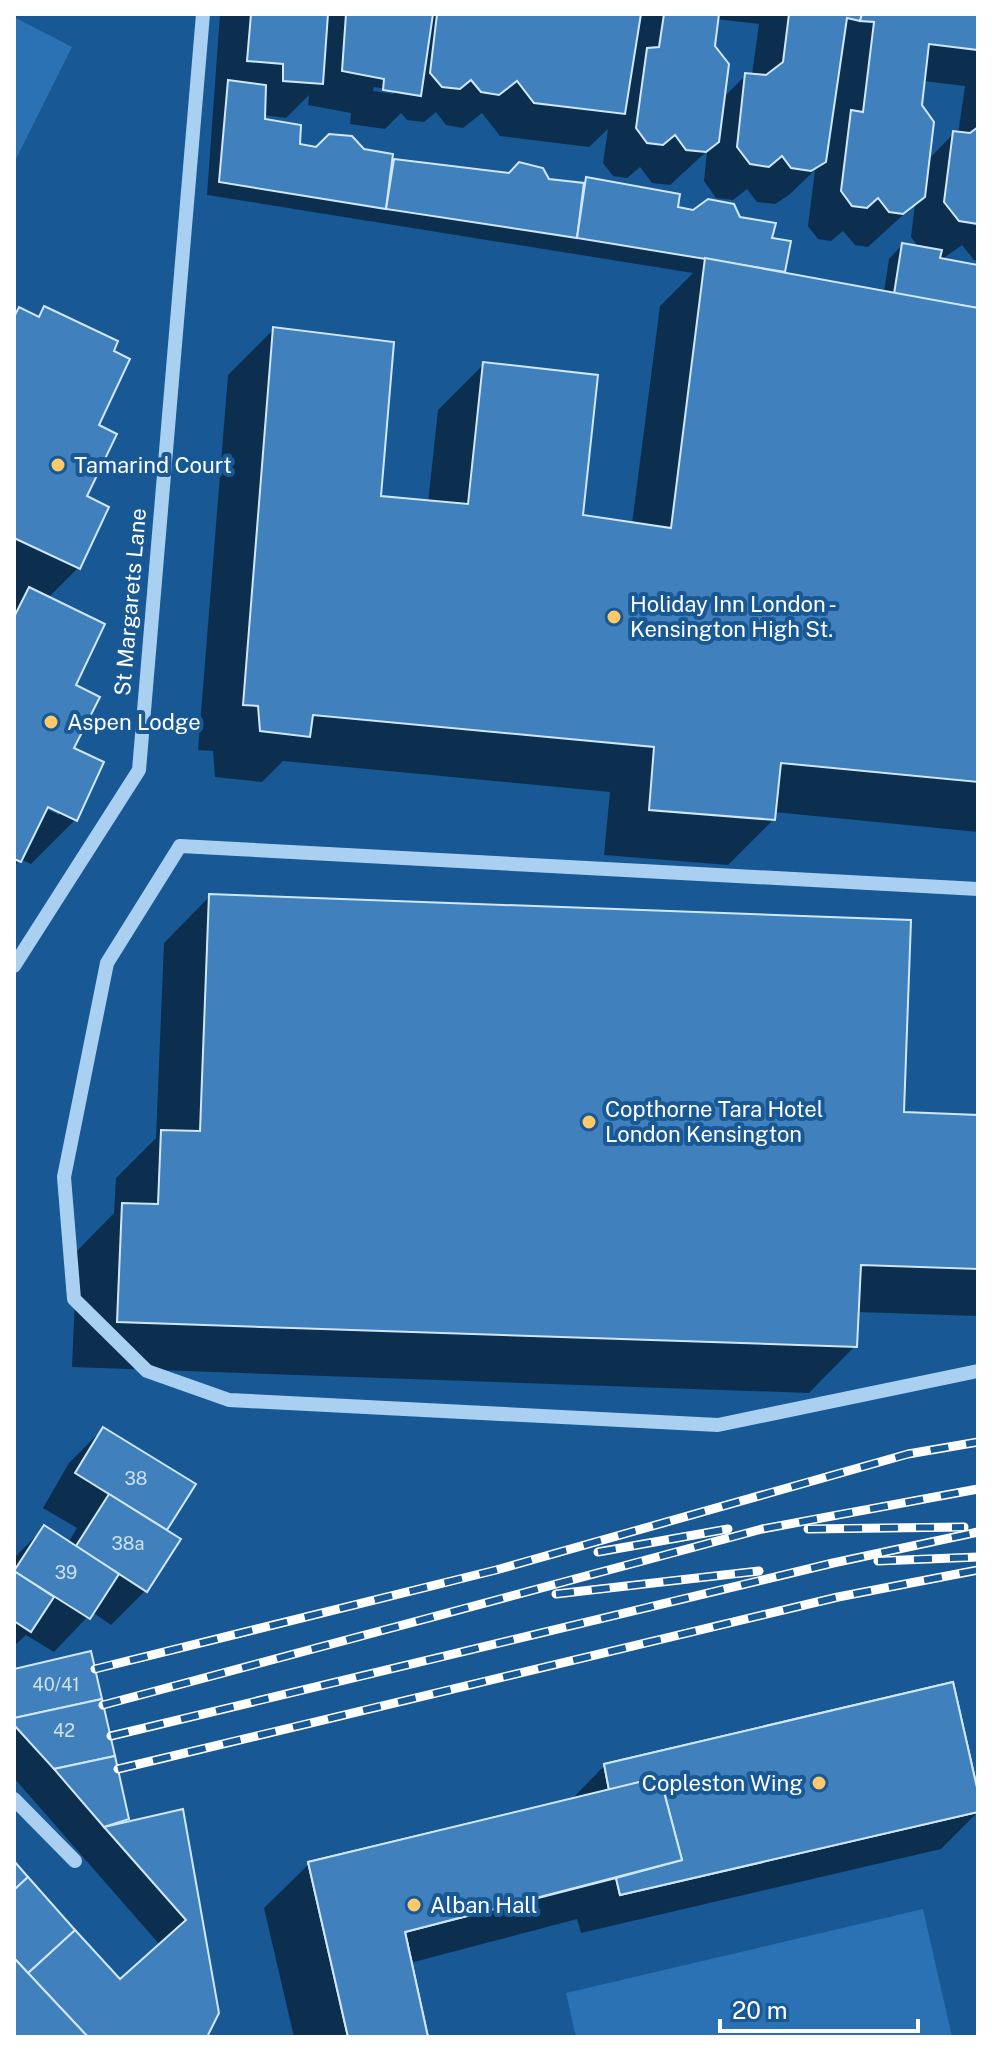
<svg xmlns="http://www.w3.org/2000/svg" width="992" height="2051" font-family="'Public Sans',sans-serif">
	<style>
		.green { fill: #2b72b4 }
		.shadow { fill: #0007; fill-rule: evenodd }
		.building { fill: #4081bd; stroke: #d0e7fc; stroke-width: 2 }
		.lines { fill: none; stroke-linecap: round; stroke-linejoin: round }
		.minor { stroke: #a9cff1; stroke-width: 14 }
		.rail-casing { stroke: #fff; stroke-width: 9 }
		.rail { stroke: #175895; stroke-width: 6; stroke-dasharray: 18; stroke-linecap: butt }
		.poi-dot { fill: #ffc869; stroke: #175895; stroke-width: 3 }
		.labels { text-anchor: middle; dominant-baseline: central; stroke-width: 8; stroke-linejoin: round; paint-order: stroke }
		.number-label { font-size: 18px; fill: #cfe0ee }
		.poi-label { font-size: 22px; fill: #fff; stroke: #175895; text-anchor: start }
		.street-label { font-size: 22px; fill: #fff; stroke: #175895 }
	</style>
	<rect width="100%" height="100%" fill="#175895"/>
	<g class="green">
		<polygon points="14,17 72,47 14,163"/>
		<polygon points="923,1909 952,2037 576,2037 566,1993"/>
	</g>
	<g class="shadow">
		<path d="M220,14H978V261L974,260L962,245L941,260L978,267V832L774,812V819L728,865L604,855L610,792L283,761L262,782L215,777L213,751L198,750L228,375L274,329L379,498L428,503L438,410L484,364L581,517L632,524L660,306L693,273L207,195ZM716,19L759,24L752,75H746L722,99L713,47ZM923,81L965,86L958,134L954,133L928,160L919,106ZM374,87L394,90V94L373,91ZM309,95L308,105L351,113L350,124L385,129L401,113L407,120L424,122L436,112L446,125L463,128L482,113L500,136L589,147L608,129L603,163L613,176L627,178L640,167L652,183L670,185L707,151L704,181L716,198L733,200L747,189L757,202L775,204L789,195L815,170L808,226L818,239L831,241L843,231L855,245L868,247L915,204L911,237L919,248L902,245L889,259L884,292L783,274L789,243L770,239L739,219L676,209L586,179L581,185L392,161L363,151L297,146L262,121L263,115L286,118Z"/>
		<path d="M45,309L96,426L84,497L78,568L48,598L73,686L72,749L102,763L75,820L31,864L20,859L14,867V315L19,310L36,318ZM39,801L59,811V815L38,805Z"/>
		<polygon points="210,896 902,1114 978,1117 978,1316 857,1312 855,1346 809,1393 72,1367 77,1251 114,1213 116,1178 156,1138 164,943"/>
		<polygon points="103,1429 193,1484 164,1531 145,1591 111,1625 92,1612 54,1652 26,1635 14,1646 14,1558 45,1527 68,1543 77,1528 43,1508 69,1463"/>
		<polygon points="90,1653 128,1822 182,1811 205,2037 14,2037 14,1865 120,1982 160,1945 14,1778 14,1671"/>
		<polygon points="605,1765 978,1801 978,1812 941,1849 581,1933 577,1919 410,1963 426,2037 294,2037 264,1908 309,1864 570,1801"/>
	</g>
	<g class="building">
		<polygon points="251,14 328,14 323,84 283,81 283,64 247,61"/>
		<polygon points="346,14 433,14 421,96 383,90 384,79 342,71"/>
		<polygon points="437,14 641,14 625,114 534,103 517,81 499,95 481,92 471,80 460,89 442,87 430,73"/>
		<polygon points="664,14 719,14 715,46 729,64 719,142 706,152 686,150 675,135 663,145 647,143 636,128 647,48 659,47"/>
		<polygon points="789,14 862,14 860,21 847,18 826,162 811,171 791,168 782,156 769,167 750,164 737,147 745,73 766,75 783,62"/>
		<polygon points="862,14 978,14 978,50 929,44 922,105 934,122 925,197 903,214 889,212 878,198 867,208 852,206 841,191 851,110 863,112 874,22 860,21"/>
		<polygon points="228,80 266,85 265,119 301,125 300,144 316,147 329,134 352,136 364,149 393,154 386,209 219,182"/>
		<polygon points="978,127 978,224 959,221 944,202 953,131 970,133"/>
		<polygon points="394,159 509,173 519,162 543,168 549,179 584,183 577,238 386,209"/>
		<polygon points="586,177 680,194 678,207 693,210 708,199 734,204 740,217 776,223 772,238 791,241 785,272 577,238"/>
		<polygon points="902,243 942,250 940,258 978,265 978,308 894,294"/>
		<polygon points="705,258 978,308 978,782 781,763 775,820 649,810 654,747 313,715 310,737 260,731 258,706 243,705 273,327 394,342 381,496 468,504 483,362 598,375 583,515 671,528"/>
		<polygon points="44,306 118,341 114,351 130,359 99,425 117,434 87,496 109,507 80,569 14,538 14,317 19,307 39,317"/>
		<polygon points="29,587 105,624 76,685 100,697 74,748 104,762 77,821 48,807 21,862 14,859 14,617"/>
		<polygon points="209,894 911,920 904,1112 978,1115 978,1269 861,1265 857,1347 117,1322 122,1203 158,1204 161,1130 200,1131"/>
		<polygon points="103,1427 196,1484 167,1530 75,1473"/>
		<polygon points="109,1494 181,1539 147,1592 76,1546"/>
		<polygon points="44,1525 119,1574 90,1619 14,1571"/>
		<polygon points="14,1571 54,1597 31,1632 14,1621"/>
		<polygon points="91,1651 102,1699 14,1718 14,1669"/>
		<polygon points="953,1682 978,1792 978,1812 620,1895 616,1878 405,1932 428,2037 348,2037 308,1862 609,1790 604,1764"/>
		<polygon points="953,1682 978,1792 978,1812 620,1895 616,1878 682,1860 660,1777 609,1790 604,1764"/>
		<polygon points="102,1699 115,1756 54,1769 14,1725 14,1718"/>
		<polygon points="115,1756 129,1819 104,1827 54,1769"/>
		<polygon points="660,1777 682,1860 405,1932 428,2037 348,2037 308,1862"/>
		<polygon points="183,1809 219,2013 207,2037 88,2037 28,1973 75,1930 120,1979 186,1920 104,1827"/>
		<polygon points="14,1861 28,1877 14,1890"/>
		<polygon points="28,1877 75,1930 28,1973 14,1958 14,1890"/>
		<polygon points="14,1958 28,1973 88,2037 14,2037"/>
	</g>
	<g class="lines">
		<g class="minor">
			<polyline points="978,889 180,846 107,963 64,1177 74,1299 147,1371 229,1400 718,1425 978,1371"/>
			<polyline points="14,966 139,770 203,14"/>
			<polyline points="14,1799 75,1861"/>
		</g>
		<defs>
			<g id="rail">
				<polyline points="808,1529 964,1527"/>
				<polyline points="598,1552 728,1529"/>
				<polyline points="878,1561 978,1557"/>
				<polyline points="556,1594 759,1571"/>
				<polyline points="95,1669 496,1570 908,1454 978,1442"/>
				<polyline points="103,1705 762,1529 978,1489"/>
				<polyline points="111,1736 833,1563 978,1532"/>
				<polyline points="118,1769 838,1597 978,1570"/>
			</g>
		</defs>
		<use href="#rail" class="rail-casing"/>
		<use href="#rail" class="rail"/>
	</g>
	<g class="poi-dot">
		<circle cx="58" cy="465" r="8"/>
		<circle cx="614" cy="617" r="8"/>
		<circle cx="51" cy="722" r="8"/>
		<circle cx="589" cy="1122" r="8"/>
		<circle cx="819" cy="1783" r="8"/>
		<circle cx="414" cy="1905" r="8"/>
	</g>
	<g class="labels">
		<g class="number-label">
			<text x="136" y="1478">38</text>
			<text x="128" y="1543">38a</text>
			<text x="66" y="1572">39</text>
			<text x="56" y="1684">40/41</text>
			<text x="64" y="1730">42</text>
		</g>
		<g class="poi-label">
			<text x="74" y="465">Tamarind Court</text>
			<text x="630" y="604">Holiday Inn London -<tspan x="630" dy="25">Kensington High St.</tspan></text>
			<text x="67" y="722">Aspen Lodge</text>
			<text x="605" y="1109">Copthorne Tara Hotel<tspan x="605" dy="25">London Kensington</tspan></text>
			<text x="803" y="1783" text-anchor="end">Copleston Wing</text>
			<text x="430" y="1905">Alban Hall</text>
		</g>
		<g class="street-label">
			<text transform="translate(130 602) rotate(-85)">St Margarets Lane</text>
		</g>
	</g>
	<rect width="992" height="2051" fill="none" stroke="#ffffff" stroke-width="32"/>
	<path d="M720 2019v12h198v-12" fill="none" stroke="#ffffff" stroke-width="4"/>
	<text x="732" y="2019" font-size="24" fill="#ffffff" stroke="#175895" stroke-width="6" paint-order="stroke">20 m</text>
</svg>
